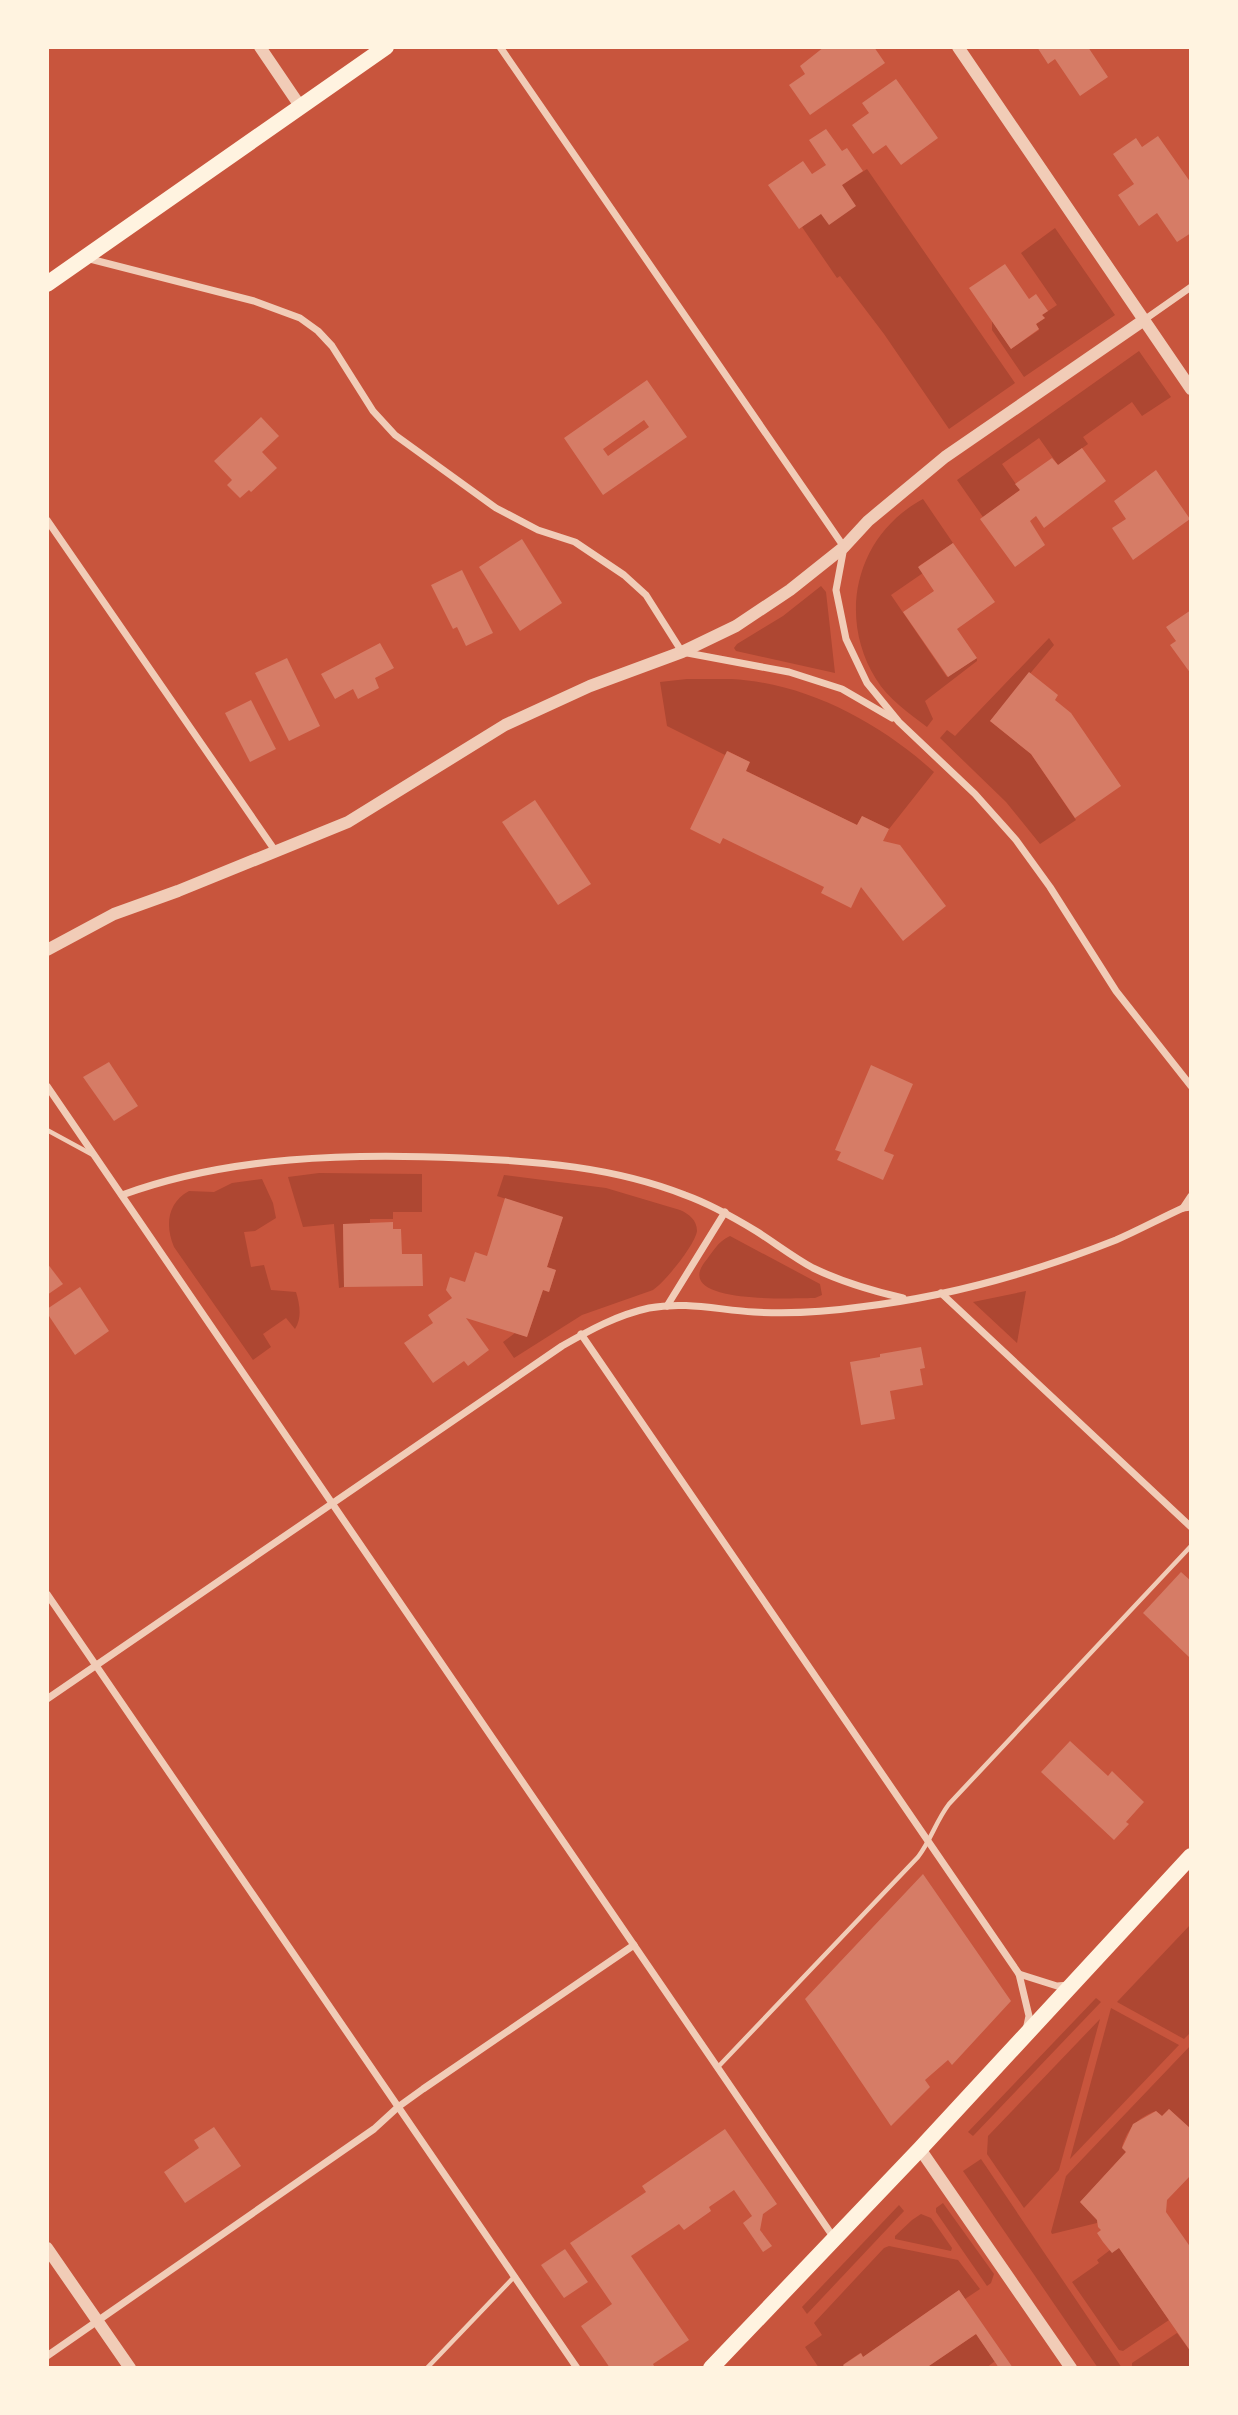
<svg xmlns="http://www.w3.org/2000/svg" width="1238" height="2415" font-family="'Titillium Web',sans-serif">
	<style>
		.green { fill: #ae4732 }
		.building { fill: #d67c66; fill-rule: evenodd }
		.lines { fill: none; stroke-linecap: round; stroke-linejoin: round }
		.service { stroke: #f1ccb7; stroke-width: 4.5 }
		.minor { stroke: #f1ccb7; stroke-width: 7 }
		.tertiary { stroke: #f1ccb7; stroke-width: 12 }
		.primary { stroke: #fff3e0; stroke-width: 16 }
	</style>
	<rect width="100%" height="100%" fill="#c8553d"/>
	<g class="green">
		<polygon points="867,169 1015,383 949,429 884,334 840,276 837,278 802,227 842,185"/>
		<polygon points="1055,228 1115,315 1024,377 992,330 992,321 1011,349 1039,330 1036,324 1045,318 1042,315 1057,305 1021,253"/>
		<polygon points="1139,351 1171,397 1142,416 1132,402 1083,437 1088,444 1058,465 1039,438 1002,464 1020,490 983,517 957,480"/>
		<path d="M923,499L953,543L919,566L923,573L891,595L947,677L977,658V661L925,701L933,719L927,727C909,713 888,699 876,679C837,616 856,535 923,499Z"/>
		<polygon points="821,586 826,592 835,673 736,651 734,648 737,644 783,616"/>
		<polygon points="1049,638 1054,645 990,721 1031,754 1076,820 1040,844 1006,802 940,738 947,730 955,736"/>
		<path d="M687,679C702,679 716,679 731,679C806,683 879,722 934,772L889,829L862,816L857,825L746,771L749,762L728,751L725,755L667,726L660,682Z"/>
		<polygon points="319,1173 422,1174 422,1212 393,1212 393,1219 370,1219 370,1223 343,1224 344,1287 339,1288 334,1224 303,1227 288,1177"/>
		<path d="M504,1175L606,1188L680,1210C689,1214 697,1220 697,1231C695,1245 665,1282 653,1290L582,1315L514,1358L503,1342L515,1333L527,1337L543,1290L549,1292L556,1270L547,1267L563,1217L497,1196Z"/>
		<path d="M262,1179L273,1203L276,1218L255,1231L244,1232L251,1267L264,1265L271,1290L296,1292C300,1305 302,1318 295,1329L286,1318L263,1334L271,1347L253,1360L174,1247C165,1226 167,1203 189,1191L214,1192L232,1183Z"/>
		<path d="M730,1236L820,1284L822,1295L815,1298C797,1298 674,1305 704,1263C712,1253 718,1241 730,1236Z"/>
		<polygon points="1026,1291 1017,1343 973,1302"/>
		<polygon points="1191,1924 1191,2032 1184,2039 1117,2002"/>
		<polygon points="1096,1998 1101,2002 973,2136 968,2132"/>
		<polygon points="1111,2008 1179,2045 1070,2159"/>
		<polygon points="1100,2019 1059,2170 1024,2208 987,2154 988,2136"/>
		<path d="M1191,2045V2129L1169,2109L1162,2116L1156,2111C1137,2118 1128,2128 1122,2147L1126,2152L1080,2202L1097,2220V2223L1052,2234L1051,2232L1066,2176Z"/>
		<polygon points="981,2159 1122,2368 1098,2368 963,2171"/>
		<polygon points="943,2203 994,2274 991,2283 987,2286 936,2212 936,2208"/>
		<polygon points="899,2205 904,2211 807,2314 802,2307"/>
		<polygon points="921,2214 931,2218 952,2248 951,2251 895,2239 895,2236 912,2220"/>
		<polygon points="889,2246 958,2260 980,2289 965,2299 959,2290 863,2357 860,2353 844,2364 845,2368 819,2368 805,2347 822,2335 814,2323 884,2248"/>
		<polygon points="1119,2248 1169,2320 1123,2351 1119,2350 1072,2282 1099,2263 1097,2260 1110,2250"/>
		<polygon points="1177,2333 1191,2352 1191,2368 1132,2368 1132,2363"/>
		<polygon points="976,2334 995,2361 986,2368 926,2368"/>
	</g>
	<g class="building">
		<polygon points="824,47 874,47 885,63 810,115 789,85 805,74 800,66"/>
		<polygon points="1037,47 1088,47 1108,77 1080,96 1055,59 1048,64"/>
		<polygon points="896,79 938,138 901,165 886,145 873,154 852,125 869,113 862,103"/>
		<polygon points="826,129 842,151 847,148 863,171 842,185 856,206 829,225 821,214 799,229 768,185 803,161 812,174 826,165 809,140"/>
		<polygon points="1158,136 1191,183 1191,233 1177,242 1157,213 1139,226 1118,195 1134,184 1113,154 1136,138 1142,147"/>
		<polygon points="1005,264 1029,299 1036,294 1048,311 1042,315 1045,318 1036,324 1039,329 1011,349 969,288"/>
		<path d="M647,380L687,437L603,495L564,438ZM644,420L649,427L608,456L603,449Z"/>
		<polygon points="261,417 279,436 262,452 277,468 251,492 249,490 240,498 227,485 232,480 214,461"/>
		<polygon points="1082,448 1106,481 1044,528 1036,516 1030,521 1045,545 1015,567 980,519 1020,490 1015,484 1052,458 1058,465"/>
		<polygon points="1156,470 1190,519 1133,560 1112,528 1126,519 1114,501"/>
		<polygon points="522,539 562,603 520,631 479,567"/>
		<polygon points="953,543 995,602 957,629 977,658 948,677 903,612 934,591 918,567"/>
		<polygon points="462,570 493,633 466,646 457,627 453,629 431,585"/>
		<polygon points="1191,610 1191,674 1170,645 1176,641 1166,627"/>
		<polygon points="380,643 394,668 375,678 379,688 358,699 353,689 335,699 321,674"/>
		<polygon points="287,658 320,726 289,741 255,673"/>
		<polygon points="1029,672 1058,695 1055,700 1071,713 1121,786 1075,818 1031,754 990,721"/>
		<polygon points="251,700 276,749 250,762 225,713"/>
		<polygon points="727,751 750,762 746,771 857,825 862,816 889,829 883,841 900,845 946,906 903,941 861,887 851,908 821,893 824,887 723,838 720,844 690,829"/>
		<polygon points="535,800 591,884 558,905 502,822"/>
		<polygon points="109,1062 138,1106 114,1121 83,1077"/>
		<polygon points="871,1065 913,1084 884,1151 894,1155 883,1180 837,1160 841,1152 835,1150"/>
		<polygon points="505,1198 563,1217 547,1267 556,1270 549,1292 543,1290 527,1337 466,1318 489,1350 468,1366 464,1361 433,1383 404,1343 433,1323 428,1315 452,1298 446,1290 450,1277 465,1282 475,1252 487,1256"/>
		<polygon points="393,1222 393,1229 401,1229 402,1254 422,1254 423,1286 344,1287 343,1224"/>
		<polygon points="47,1263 63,1284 47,1295"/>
		<polygon points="80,1287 109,1331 75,1355 47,1313 47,1309"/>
		<polygon points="921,1347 925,1368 920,1369 923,1385 890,1391 895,1419 861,1425 850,1362 880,1357 880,1354"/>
		<polygon points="1181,1572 1191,1581 1191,1655 1189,1657 1143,1613"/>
		<polygon points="1070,1741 1108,1776 1112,1771 1144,1802 1126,1822 1129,1824 1114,1840 1041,1772"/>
		<polygon points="923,1874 1011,2001 952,2065 948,2060 925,2080 930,2087 891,2126 805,1999"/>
		<polygon points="1169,2109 1191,2129 1191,2175 1167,2200 1166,2212 1191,2248 1191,2352 1119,2248 1112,2253 1103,2242 1097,2233 1101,2230 1098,2227 1097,2220 1080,2202 1126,2152 1122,2148 1133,2124 1156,2111 1162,2116"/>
		<polygon points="214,2127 241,2166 185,2203 164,2172 199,2148 194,2140"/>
		<polygon points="725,2129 777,2204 763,2214 760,2230 772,2246 763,2252 743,2223 752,2216 734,2190 709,2207 711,2211 684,2230 679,2224 631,2256 689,2340 653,2364 655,2368 610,2368 581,2326 612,2304 570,2243 646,2192 642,2186"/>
		<polygon points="565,2249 588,2282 564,2298 541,2265"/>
		<polygon points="959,2290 1013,2368 999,2368 976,2334 926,2368 845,2368 843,2365 861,2353 863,2357"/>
	</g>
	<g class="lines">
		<g class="service">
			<polyline points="47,1130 93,1155"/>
			<path d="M718,2067L918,1857C931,1840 936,1821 949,1804L1191,1546"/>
			<polyline points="427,2368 515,2276"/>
		</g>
		<g class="minor">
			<polyline points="500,47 844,547 836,590 846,639 867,683 899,722 975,794 1016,840 1050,887 1116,991 1191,1086"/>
			<polyline points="86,258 254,301 300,318 318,331 332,346 373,411 395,435 496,508 538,530 575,542 624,575 646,595 682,652 789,672 842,689 892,718"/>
			<polyline points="1144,320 1191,287"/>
			<polyline points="47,520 276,852"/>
			<polyline points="47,1086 834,2238"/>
			<path d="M122,1195C228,1156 350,1153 462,1158C537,1161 614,1167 685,1195C710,1204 733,1217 756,1231C775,1243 793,1257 813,1268C842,1282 873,1291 903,1298"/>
			<polyline points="1183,1208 1191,1196"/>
			<polyline points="941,1293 1191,1527"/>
			<polyline points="667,1306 725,1212"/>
			<polyline points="581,1334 1019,1974 1029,2016 1026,2030"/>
			<polyline points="47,1594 577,2368"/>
			<path d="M47,1699L562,1346C590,1330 617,1315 649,1308C685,1301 719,1310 754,1312C790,1314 825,1312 860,1307C947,1297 1035,1272 1116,1240C1139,1230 1161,1218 1183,1208L1191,1207"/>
			<polyline points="1019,1974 1057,1986 1069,1985"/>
			<polyline points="47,2356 374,2129 398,2107 423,2089 634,1945"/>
		</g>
		<g class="tertiary">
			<polyline points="260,47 300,106"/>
			<polyline points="958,47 1191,389"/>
			<polyline points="47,950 114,914 178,891 348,822 505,725 590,686 682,652 736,626 790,590 844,547 868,521 945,457 1144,320"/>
			<polyline points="920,2149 1071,2368"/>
			<polyline points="47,2248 130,2368"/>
		</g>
		<g class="primary">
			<polyline points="47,284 386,47"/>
			<polyline points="711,2368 920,2149 1191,1856"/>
		</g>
	</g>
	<rect width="1238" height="2415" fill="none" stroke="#fff3e0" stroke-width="98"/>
</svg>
